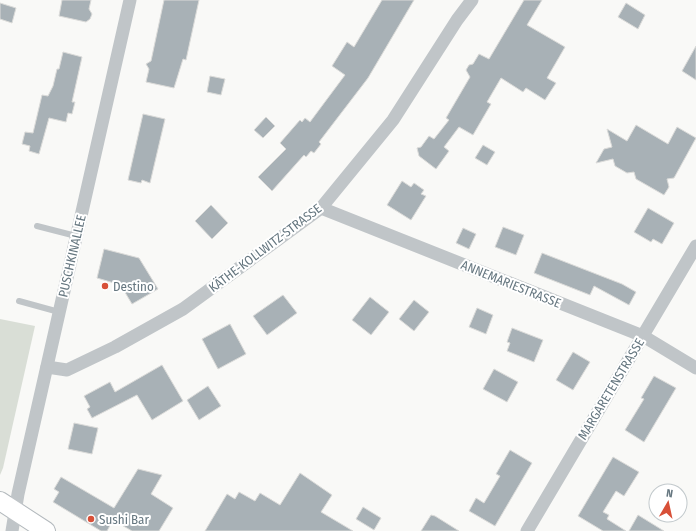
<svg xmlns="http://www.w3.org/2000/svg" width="696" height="531" font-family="'Fira Sans Condensed',sans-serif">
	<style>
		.green { fill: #d9ded6 }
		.building { fill: #a8b1b6; stroke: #dbdbd9 }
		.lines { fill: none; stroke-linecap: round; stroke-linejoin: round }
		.secondary-casing { stroke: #b3b9bd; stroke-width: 20 }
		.lane { stroke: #c0c5c8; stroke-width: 6 }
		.street { stroke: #c0c5c8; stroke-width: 13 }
		.secondary { stroke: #fff; stroke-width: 18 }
		.poi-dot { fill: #d85038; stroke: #fff; stroke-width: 1.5 }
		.labels { text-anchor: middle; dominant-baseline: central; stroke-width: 4; stroke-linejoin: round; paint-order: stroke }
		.street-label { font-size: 13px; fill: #667780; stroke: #fff }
		.poi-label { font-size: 13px; fill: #667780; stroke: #fff; text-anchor: start }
	</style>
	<rect width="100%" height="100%" fill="#f9f9f7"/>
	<polygon class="green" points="0,319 35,326 3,468 0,475"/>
	<g class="building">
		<polygon points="62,0 91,0 89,9 92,14 90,19 86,22 59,16"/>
		<polygon points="164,0 199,0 186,60 183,59 174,88 146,82 149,69 146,64 151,61"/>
		<polygon points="382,0 414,0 368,78 319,142 321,144 314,153 311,151 306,157 304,155 272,191 258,177 286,149 280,143 300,120 302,122 305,118 310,122 345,75 332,66 347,42 354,47"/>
		<polygon points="524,0 542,0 527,25 565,47 547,78 556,83 545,100 526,88 523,92 501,78 487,102 491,104 473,135 459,127 444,147 449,151 436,169 419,156 417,148 421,147 429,136 434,139 449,120 446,118 470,77 466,70 469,65 473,64 479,54 489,59"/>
		<polygon points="0,3 16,8 12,23 0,19"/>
		<polygon points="626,3 645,15 638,29 618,17"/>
		<polygon points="696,46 696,80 682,71"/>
		<polygon points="63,52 82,57 72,102 75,102 72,114 68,113 66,122 49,118 39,154 29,151 30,146 22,144 25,132 33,133 42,95 48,96 53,86 57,69 59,69"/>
		<polygon points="210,76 225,79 221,95 207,92"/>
		<polygon points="143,114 165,119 150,183 142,180 141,183 128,180"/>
		<polygon points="266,117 275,126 263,138 254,130"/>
		<polygon points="636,125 668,144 677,127 696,138 674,178 667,179 669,187 664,195 636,179 634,172 627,173 615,166 613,159 596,163 604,149 612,147 607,129 627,141"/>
		<polygon points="483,145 495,152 487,165 475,158"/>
		<polygon points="402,181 411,187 414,183 424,190 421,194 426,196 411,220 387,205"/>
		<polygon points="211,205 228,223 212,239 195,221"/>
		<polygon points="648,208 674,223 662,244 653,239 651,242 634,232"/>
		<polygon points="503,227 524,235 516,255 495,247"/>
		<polygon points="463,228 476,234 469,249 456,243"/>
		<polygon points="104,249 139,258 158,289 132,304 123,289 114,283 97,278"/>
		<polygon points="542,253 622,284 636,292 629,305 594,286 590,295 534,273"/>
		<polygon points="283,295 297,313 267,335 253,316"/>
		<polygon points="370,297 389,312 371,335 352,320"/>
		<polygon points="414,300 429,312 414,331 399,319"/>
		<polygon points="477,308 493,315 486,334 469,327"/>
		<polygon points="230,324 246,354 218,369 202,339"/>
		<polygon points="512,328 543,340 534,362 507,351 510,343 507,342"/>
		<polygon points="573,352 590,362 573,390 556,380"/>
		<polygon points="162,365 183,401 152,420 137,395 92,418 87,409 90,407 84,396 110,382 115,392"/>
		<polygon points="494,369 518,382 507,402 483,389"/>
		<polygon points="654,376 676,388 644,442 625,430 644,399 641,398"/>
		<polygon points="208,386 221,406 199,420 187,400"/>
		<polygon points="74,423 98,428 92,454 68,449"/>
		<polygon points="510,450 532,463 495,526 469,511 476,498 484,503 500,476 496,474"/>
		<polygon points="613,457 639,472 624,496 616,491 603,512 609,515 607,519 626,531 603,531 578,516"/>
		<polygon points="138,469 162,475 151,494 173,508 159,531 132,531 113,520 107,531 101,531 53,502 59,492 54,489 61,477 114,508"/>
		<polygon points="300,473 332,495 321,512 353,531 205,531 227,494 235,499 239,492 255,501 260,493 280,505"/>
		<polygon points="363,507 381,518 374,530 356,519"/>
		<polygon points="431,515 435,516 459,531 421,531"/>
		<polygon points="638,515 664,531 629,531"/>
	</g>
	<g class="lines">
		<defs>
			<polyline id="secondary" points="0,501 46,531"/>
		</defs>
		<use href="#secondary" class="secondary-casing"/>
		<g class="lane">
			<polyline points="37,226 76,236"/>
			<polyline points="19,301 59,312"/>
		</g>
		<g class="street">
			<polyline points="321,208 643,336 696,368"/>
			<polyline points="47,367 67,370 115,347 183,309 321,208 393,120 457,20 472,0"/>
			<polyline points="12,531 18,494 130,0"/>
			<polyline points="527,531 696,246"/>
		</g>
		<use href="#secondary" class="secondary"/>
	</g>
	<g class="poi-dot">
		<circle cx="105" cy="286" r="4"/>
		<circle cx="91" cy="519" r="4"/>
	</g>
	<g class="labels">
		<g class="street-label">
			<text transform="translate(265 248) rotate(-37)">KÄTHE-KOLLWITZ-STRASSE</text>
			<text transform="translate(72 256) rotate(-77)">PUSCHKINALLEE</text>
			<text transform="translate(511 284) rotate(22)">ANNEMARIESTRASSE</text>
			<text transform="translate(611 389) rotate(-59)">MARGARETENSTRASSE</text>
		</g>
		<g class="poi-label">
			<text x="113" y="286">Destino</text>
			<text x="99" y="519">Sushi Bar</text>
		</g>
	</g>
	<g transform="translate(668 503) rotate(9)"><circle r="19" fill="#ffffff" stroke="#c2c9cc"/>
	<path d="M0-3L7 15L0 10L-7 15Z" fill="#d85038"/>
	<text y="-6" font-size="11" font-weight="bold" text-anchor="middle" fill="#667780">N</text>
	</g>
</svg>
